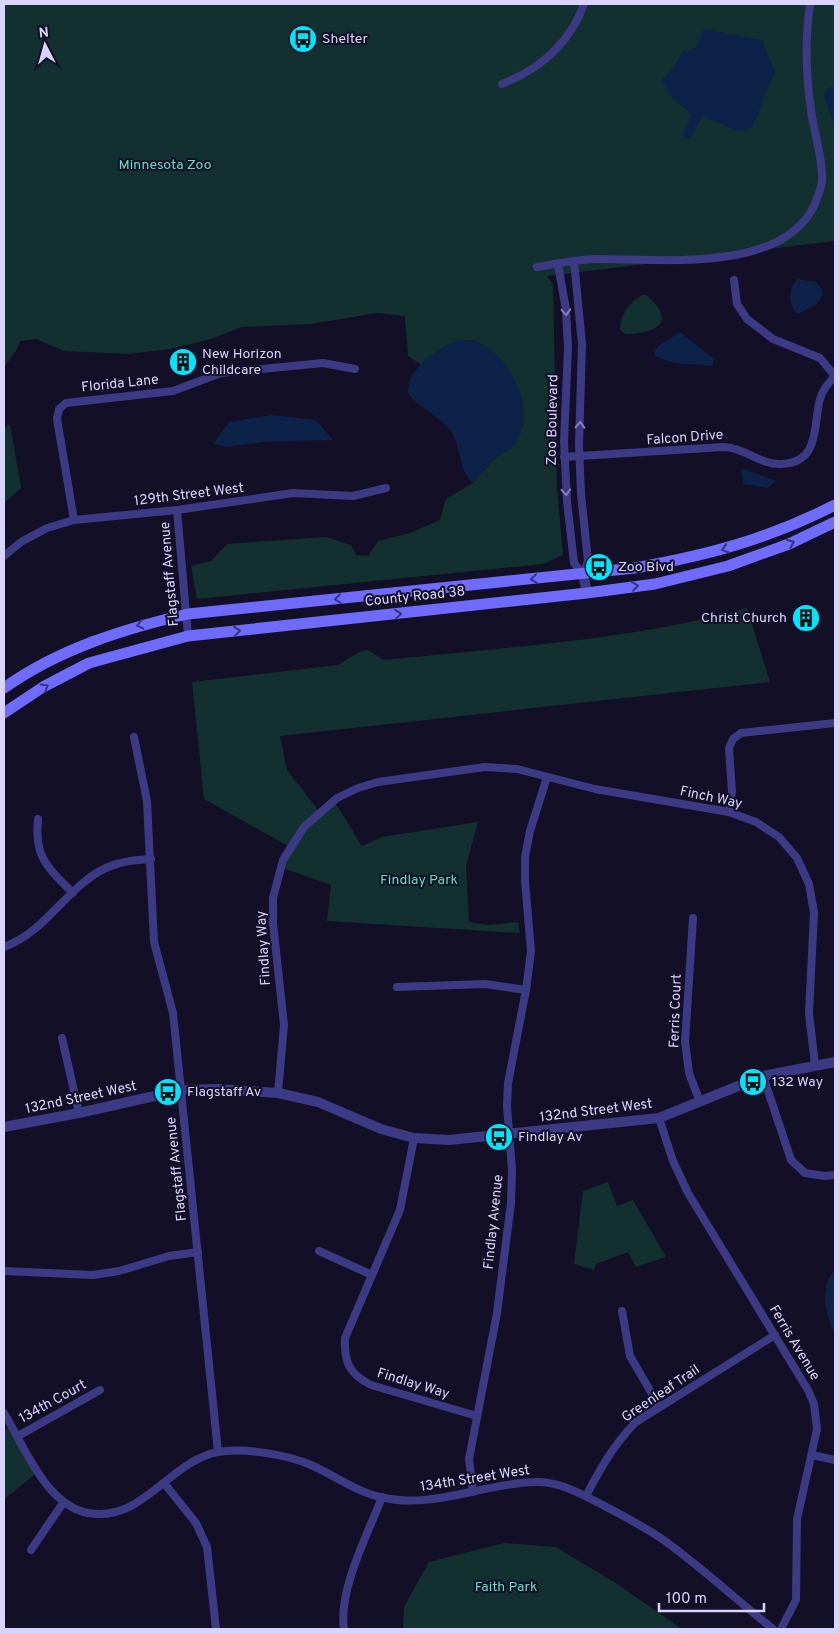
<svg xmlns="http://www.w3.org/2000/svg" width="839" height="1633" font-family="Overpass,sans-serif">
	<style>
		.green { fill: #12302f }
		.water { fill: #0c2248 }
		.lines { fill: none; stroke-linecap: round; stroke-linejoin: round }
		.minor { stroke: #3d3a85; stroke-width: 8 }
		.tertiary { stroke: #3d3a85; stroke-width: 10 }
		.secondary { stroke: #6f6bff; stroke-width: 11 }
		.oneway { stroke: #837fbc }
		.oneway2 { stroke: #38347d }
		.labels { text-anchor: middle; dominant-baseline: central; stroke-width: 4; stroke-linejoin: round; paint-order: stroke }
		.poi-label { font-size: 14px; fill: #d9d4ff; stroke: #130f26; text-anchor: start }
		.park-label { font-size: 14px; fill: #5fe0c0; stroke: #130f26 }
		.street-label { font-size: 14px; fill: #d9d4ff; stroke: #130f26 }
	</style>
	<rect width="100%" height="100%" fill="#130f26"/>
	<g class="green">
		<path d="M4,4H835V241L547,276L553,284L557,487L563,555L543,564L197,599L191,566L211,561L227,544L326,537L351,545L356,555L368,556L378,541L410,533L440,520L446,499L473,483L492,461L514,445L524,420L476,341C452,338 438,349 422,365L408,356L405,316L377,313L311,324L242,327L211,339L170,349L128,354L64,351L36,339L20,341L16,351L4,367Z"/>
		<path d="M642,295H646C678,321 657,334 625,334L620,329C620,315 630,302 642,295Z"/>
		<polygon points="10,424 21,488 4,503 4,429"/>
		<path d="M747,608L770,682L280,736L287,770L319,811L334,801L362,846L382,837L478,822L466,866L469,922L488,925L518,922L520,933L327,921L331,885L280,867L290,847L204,799L192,682L338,665L359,652L368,650L384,660C505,647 629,641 747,608Z"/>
		<polygon points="608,1182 617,1206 633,1200 666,1257 636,1267 628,1252 596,1264 594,1270 574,1264 583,1191"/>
		<polygon points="12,1426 38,1472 4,1499 4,1430"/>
		<polygon points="504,1543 556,1547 614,1582 682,1629 403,1629 404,1607 429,1562"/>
	</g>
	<g class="water">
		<polygon points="704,29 762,40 775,71 752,128 737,131 703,116 690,139 682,137 692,115 671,97 662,80 672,69 683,51 695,48"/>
		<polygon points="831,87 835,87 835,125 824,98 825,90"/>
		<path d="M797,279L816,282L823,291C822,304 808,309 798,314C788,307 788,288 797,279Z"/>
		<polygon points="680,332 714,359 712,366 674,363 656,357 654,353 658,346"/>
		<path d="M458,340C465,340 474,339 480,343C513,359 538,412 515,444C510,451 500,454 493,460C486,466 480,476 473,483C458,470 462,450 452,433C440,415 418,408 408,393C407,369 438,347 458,340Z"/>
		<polygon points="272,415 316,420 333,440 262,442 227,447 213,444 229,422"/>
		<polygon points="741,468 776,481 768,488 743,484"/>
		<path d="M835,1270V1332C824,1316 820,1284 835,1270Z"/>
	</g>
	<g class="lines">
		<g class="minor">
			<path d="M502,84C540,69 570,43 584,4"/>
			<polyline points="558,264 566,310 568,347 564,442 567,501 574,563 583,574 588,561 581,494 579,445 582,344 574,261"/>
			<path d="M537,267C555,264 574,260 593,259C656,258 780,275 814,206C817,198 821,190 822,181C823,157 814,134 811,110C806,76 805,38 810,4"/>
			<polyline points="734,280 737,304 747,319 773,339 820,358 835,376"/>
			<path d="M564,457L723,447C744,447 760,465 781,464C821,463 813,424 820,399C823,389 828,383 835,376"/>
			<polyline points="177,510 188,636"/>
			<polyline points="74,520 57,419 59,409 66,403 173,391 221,373 323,363 355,369"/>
			<polyline points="4,556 21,542 47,528 74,520 177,510 293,493 353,496 386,488"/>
			<polyline points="134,737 147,801 154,942 173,1013 218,1452"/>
			<polyline points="729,812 732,792 729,748 733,739 741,733 835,723"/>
			<path d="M38,819C34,857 47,867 73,893"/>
			<polyline points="693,918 685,1042 689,1073 700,1102"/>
			<path d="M4,947C47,932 67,885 108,867C122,861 136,860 151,859"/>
			<polyline points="397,987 485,984 526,990"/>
			<polyline points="62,1038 79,1113"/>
			<polyline points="763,1076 791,1160 805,1173 825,1176 835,1175"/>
			<polyline points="278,1093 284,1025 273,923 273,898 283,860 304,827 337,798 358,788 378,782 485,767 517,769 595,789 729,812 756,822 779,837 797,858 809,884 814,913 809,1013 815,1065"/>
			<polyline points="659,1118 673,1161 688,1193 808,1390 814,1404 817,1429 797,1519 796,1600 781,1629"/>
			<path d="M414,1138L400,1210L345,1338C344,1362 349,1374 371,1385L477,1416"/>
			<polyline points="319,1251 372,1275"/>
			<polyline points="4,1271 93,1275 119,1271 169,1256 198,1252"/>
			<polyline points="622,1311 630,1356 659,1406"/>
			<path d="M4,1413C24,1446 46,1505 88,1513C143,1523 169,1461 218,1452C243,1447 288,1455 311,1465C334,1475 355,1491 380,1497C433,1510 483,1483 535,1482C558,1481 579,1493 599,1503C621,1515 644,1526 665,1541C702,1568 737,1600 773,1629"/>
			<polyline points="18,1436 100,1390"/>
			<polyline points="812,1455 835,1460"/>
			<polyline points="164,1483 196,1523 207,1547 216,1629"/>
			<polyline points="473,1492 469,1459 497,1313 511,1203 512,1170 507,1106 508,1083 526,990 531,951 525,881 525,857 530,831 547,777"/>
			<path d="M586,1496C600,1469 614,1444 636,1422L775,1335"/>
			<polyline points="31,1550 63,1503"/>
			<path d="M344,1629C338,1590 368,1534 382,1497"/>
		</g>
		<g class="tertiary">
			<polyline points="583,574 587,593"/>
			<polyline points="4,1127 79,1113 181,1090 218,1089 278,1093 318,1102 381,1129 414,1138 449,1140 659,1118 763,1076 835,1062"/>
		</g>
		<g class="secondary">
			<path d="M4,688C59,649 123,629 188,614L635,568C709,555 768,539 835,505"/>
			<polyline points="4,713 43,687 89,663 188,636 587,593 655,584 728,566 789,544 835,522"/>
		</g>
	</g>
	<defs><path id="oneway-chevron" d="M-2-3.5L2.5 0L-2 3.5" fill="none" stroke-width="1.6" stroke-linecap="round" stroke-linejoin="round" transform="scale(1.25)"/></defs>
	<g class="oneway">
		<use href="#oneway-chevron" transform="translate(566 312) rotate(86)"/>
		<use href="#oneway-chevron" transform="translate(580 425) rotate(-88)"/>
		<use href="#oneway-chevron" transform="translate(566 492) rotate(87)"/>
	</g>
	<g class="oneway2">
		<use href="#oneway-chevron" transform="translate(791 543) rotate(-24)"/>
		<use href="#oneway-chevron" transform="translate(725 549) rotate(164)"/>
		<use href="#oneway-chevron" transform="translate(534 579) rotate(174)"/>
		<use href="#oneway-chevron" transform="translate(635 586) rotate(-8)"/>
		<use href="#oneway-chevron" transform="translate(338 599) rotate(174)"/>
		<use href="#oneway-chevron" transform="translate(398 614) rotate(-6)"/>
		<use href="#oneway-chevron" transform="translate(140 625) rotate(167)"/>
		<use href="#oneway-chevron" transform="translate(237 631) rotate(-6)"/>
		<use href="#oneway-chevron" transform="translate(45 687) rotate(-30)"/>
	</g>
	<defs>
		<symbol id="bus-disc" viewBox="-11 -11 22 22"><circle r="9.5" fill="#00e5ff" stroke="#130f26"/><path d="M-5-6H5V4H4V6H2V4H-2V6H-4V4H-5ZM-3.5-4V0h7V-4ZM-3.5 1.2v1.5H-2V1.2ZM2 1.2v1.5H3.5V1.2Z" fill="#111"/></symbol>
		<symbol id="building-disc" viewBox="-11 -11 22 22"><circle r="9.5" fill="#00e5ff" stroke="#130f26"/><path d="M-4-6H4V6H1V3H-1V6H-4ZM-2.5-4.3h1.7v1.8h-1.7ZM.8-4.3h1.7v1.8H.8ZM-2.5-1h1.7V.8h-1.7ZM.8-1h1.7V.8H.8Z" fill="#111"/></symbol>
	</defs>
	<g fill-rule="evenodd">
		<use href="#bus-disc" x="287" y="23" width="32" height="32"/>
		<use href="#building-disc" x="167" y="346" width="32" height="32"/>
		<use href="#bus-disc" x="583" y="551" width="32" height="32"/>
		<use href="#building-disc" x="790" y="602" width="32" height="32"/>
		<use href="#bus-disc" x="737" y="1066" width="32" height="32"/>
		<use href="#bus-disc" x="152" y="1076" width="32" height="32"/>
		<use href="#bus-disc" x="483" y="1121" width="32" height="32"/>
	</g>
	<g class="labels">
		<g class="poi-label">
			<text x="322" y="39">Shelter</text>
			<text x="202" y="354">New Horizon<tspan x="202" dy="16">Childcare</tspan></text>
			<text x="618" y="567">Zoo Blvd</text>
			<text x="787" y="618" text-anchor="end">Christ Church</text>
			<text x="772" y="1082">132 Way</text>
			<text x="187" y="1092">Flagstaff Av</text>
			<text x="518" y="1137">Findlay Av</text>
		</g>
		<g class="park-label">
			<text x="165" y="165">Minnesota Zoo</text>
			<text x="419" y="880">Findlay Park</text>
			<text x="506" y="1587">Faith Park</text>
		</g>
		<g class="street-label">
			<text transform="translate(120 384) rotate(-6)">Florida Lane</text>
			<text transform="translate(553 420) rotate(-89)">Zoo Boulevard</text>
			<text transform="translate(685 438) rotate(-4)">Falcon Drive</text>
			<text transform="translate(189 495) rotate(-7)">129th Street West</text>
			<text transform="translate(170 574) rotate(-95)">Flagstaff Avenue</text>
			<text transform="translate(415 597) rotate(-6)">County Road 38</text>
			<text transform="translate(711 798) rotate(12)">Finch Way</text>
			<text transform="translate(264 948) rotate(-94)">Findlay Way</text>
			<text transform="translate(676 1011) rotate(-88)">Ferris Court</text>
			<text transform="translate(81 1098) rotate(-12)">132nd Street West</text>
			<text transform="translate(596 1111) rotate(-7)">132nd Street West</text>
			<text transform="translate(177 1169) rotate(-96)">Flagstaff Avenue</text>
			<text transform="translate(494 1222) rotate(-84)">Findlay Avenue</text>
			<text transform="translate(794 1343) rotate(59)">Ferris Avenue</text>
			<text transform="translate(413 1384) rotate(17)">Findlay Way</text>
			<text transform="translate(661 1394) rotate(-34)">Greenleaf Trail</text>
			<text transform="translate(53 1402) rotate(-29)">134th Court</text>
			<text transform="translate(475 1479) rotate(-9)">134th Street West</text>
		</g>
	</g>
	<rect width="839" height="1633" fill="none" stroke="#d9d4ff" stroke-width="10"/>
	<g transform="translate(45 45) rotate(354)" stroke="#130f26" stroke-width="4" paint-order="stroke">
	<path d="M0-4L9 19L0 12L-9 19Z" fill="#d9d4ff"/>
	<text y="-8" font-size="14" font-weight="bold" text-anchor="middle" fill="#d9d4ff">N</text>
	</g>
	<path d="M659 1603v8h105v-8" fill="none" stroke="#d9d4ff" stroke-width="2.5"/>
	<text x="666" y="1603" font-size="15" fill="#d9d4ff" stroke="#130f26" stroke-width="4" paint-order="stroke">100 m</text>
</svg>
